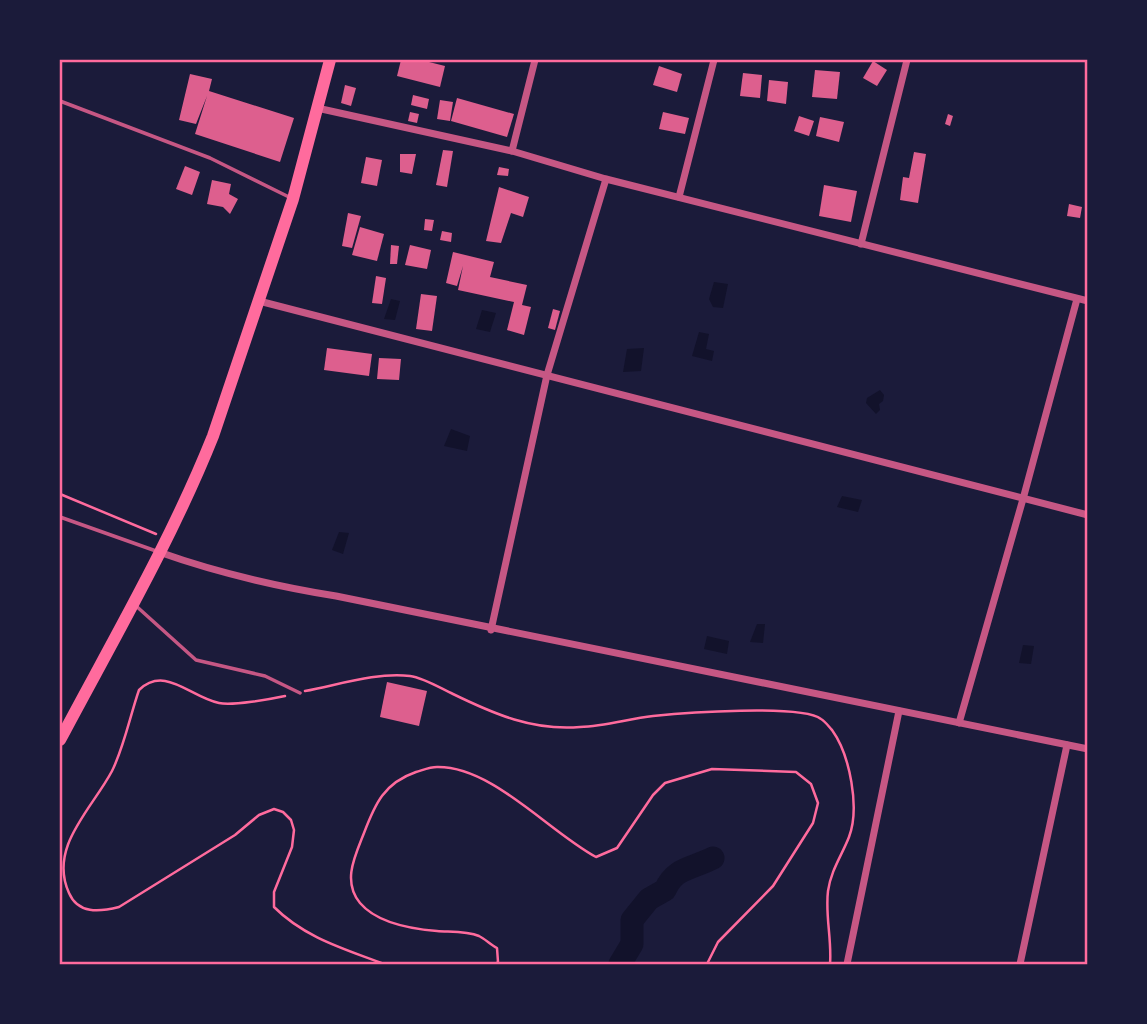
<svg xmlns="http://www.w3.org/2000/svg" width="1147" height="1024" font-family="Figtree,sans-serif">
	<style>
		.water { fill: #12122b }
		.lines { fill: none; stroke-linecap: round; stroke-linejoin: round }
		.river { stroke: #12122b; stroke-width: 23 }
		.building { fill: #dd5f8e }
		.path { stroke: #ff6b9d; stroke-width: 2.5 }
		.service { stroke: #c65784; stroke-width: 3.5 }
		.minor { stroke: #c65784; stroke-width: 7 }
		.primary { stroke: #ff6b9d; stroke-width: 12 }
		.neatline { fill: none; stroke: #ff6b9d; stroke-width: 2.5 }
	</style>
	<rect width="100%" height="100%" fill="#1b1b3a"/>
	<g class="water">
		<polygon points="714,282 728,284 723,308 713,307 709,299"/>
		<polygon points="391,299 400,301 395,320 384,319"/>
		<polygon points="482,310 496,313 490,332 476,329"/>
		<polygon points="699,332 709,334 706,349 714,351 712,361 692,356"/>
		<polygon points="644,348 641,371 623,372 627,349"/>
		<polygon points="880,390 884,395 883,401 879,404 880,410 876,414 866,403 867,398"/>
		<polygon points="451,429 470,436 467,451 444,446"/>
		<polygon points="842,496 862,500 858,512 837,507"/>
		<polygon points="339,532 349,533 343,554 332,550"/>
		<polygon points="757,624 765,624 763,643 750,642"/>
		<polygon points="707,636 729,641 727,654 704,649"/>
		<polygon points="1023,645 1034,646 1031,664 1019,663"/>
	</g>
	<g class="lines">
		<path class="river" d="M620,964L632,944V920L649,899L665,890C675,867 692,869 713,858"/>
	</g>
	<g class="building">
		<polygon points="401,60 421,60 445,66 440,87 397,76"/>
		<polygon points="873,61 887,70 877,86 863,78"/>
		<polygon points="659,66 682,74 677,92 653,85"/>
		<polygon points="815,70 840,72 837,99 812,97"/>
		<polygon points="743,73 762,75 760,98 740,96"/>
		<polygon points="190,74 212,79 209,91 294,118 280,162 195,134 207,96 196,124 179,120"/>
		<polygon points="769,80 788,82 786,104 767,101"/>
		<polygon points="345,85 356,88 351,106 341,103"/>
		<polygon points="413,95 429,99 427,109 411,105"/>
		<polygon points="457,98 514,114 507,137 451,121"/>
		<polygon points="440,100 453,102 450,121 437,119"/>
		<polygon points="410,112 419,114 417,123 408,121"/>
		<polygon points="663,112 689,118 685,134 659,129"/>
		<polygon points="948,114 953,116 950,126 945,124"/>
		<polygon points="799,116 814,121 809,136 794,131"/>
		<polygon points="820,117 844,122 839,142 816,136"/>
		<polygon points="443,150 453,151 447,187 436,185"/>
		<polygon points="914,152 926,154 918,203 900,200 903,177 909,178"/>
		<polygon points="400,154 416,154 412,174 400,172"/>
		<polygon points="366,157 382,160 377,186 361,183"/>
		<polygon points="185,166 200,172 192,195 176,189"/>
		<polygon points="499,167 509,169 508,176 497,175"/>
		<polygon points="212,180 231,184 229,194 238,199 230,214 223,207 207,204"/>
		<polygon points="824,185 857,191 851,222 819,216"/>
		<polygon points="499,187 529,197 523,217 511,213 501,243 486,241"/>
		<polygon points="1069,204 1082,207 1080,218 1067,216"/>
		<polygon points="348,213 361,216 352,248 342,246"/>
		<polygon points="425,219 434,220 432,231 424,230"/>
		<polygon points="360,227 384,234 377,261 352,255"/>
		<polygon points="442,231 452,233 451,242 440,240"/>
		<polygon points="391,245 399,246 397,264 390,264"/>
		<polygon points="410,245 431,250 427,269 405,265"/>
		<polygon points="453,252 494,262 490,277 527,285 522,305 531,307 524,335 507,330 514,302 458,290 463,266 457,286 446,283"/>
		<polygon points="376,276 386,278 382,304 372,303"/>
		<polygon points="421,294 437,296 432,331 416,329"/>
		<polygon points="553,309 560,311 555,330 548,328"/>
		<polygon points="327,348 372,354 369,376 324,370"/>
		<polygon points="379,358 401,359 399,380 377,379"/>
		<polygon points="387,682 427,691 419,726 380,717"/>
	</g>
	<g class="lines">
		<g class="path">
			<polyline points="60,494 156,534"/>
			<path d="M305,691C338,685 376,672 410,676C424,678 440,688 453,694C494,714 533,731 580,727C605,726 628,719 653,716C682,713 801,704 821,719C825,721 829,727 832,730C850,755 860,808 849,837C842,855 831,870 828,891C825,915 832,940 830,964"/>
			<path d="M285,696C271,699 232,706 219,703C190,697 165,665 139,690C130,716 124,747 112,771C92,809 48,847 69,893C78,914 99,912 119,907L235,835L259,815L274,809L283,812L291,820L294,830L292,847L274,892V907C305,938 345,949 384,964"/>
			<path d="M496,964L498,962L497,948C491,945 485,939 479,936C467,931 451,932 437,931C412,929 377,923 360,903C342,881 355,856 364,833C375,804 384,783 416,772C423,770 430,767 437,767C492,766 548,831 596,857L617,848L653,795L665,783L712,769L796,772L811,784L818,803L813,823L773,886L718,942L707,964"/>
		</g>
		<g class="service">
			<polyline points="60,101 210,158 291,198"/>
			<polyline points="60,517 156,551"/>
			<polyline points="135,605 196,660 265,676 300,693"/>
		</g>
		<g class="minor">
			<polyline points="317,108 512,151 606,179 1088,301"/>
			<polyline points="512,151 535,60"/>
			<polyline points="679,197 714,60"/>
			<polyline points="861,244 907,60"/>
			<polyline points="259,301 1088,515"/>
			<path d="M159,552C218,573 274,586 336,596L1088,749"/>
			<polyline points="491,630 547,375 606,179"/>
			<polyline points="959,723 1023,499 1077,299"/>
			<polyline points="847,964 899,711"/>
			<polyline points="1020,964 1067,745"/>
		</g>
		<path class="primary" d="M60,740C113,640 171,541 213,436L293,199L330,60"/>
	</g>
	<rect width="1147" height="1024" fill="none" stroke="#1b1b3a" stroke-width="122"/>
	<rect x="61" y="61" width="1025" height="902" class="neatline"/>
</svg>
